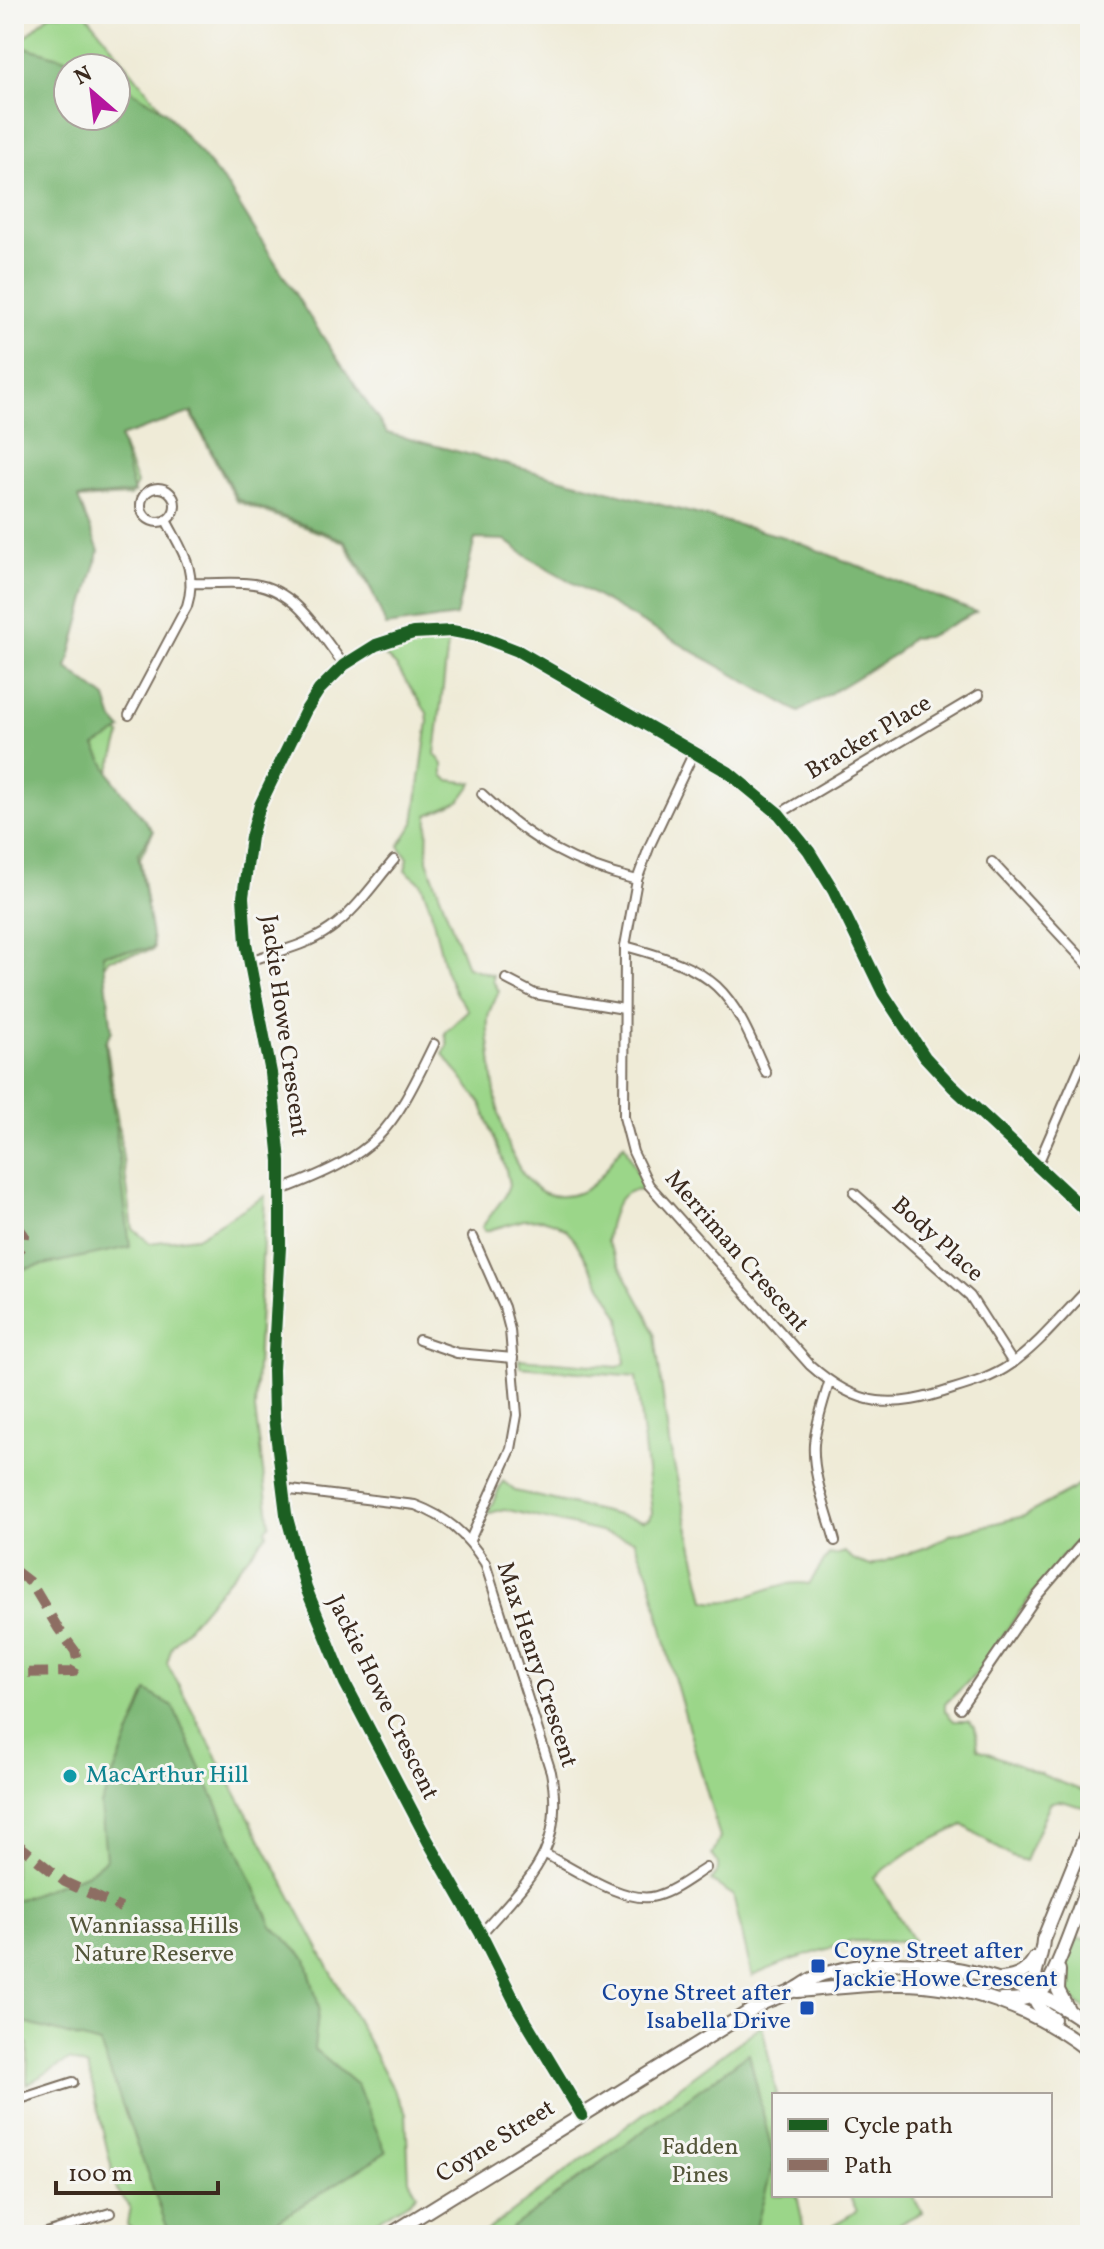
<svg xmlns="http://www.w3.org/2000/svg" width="1104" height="2249" font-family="Vollkorn,serif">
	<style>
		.green { fill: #9bd689; stroke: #6b8054; stroke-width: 2; fill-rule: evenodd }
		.forest { fill: #7cb775; stroke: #5c704a; stroke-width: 2 }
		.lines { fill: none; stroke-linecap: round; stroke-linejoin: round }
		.street-casing { stroke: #7a6e5f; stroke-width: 12 }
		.secondary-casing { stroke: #7a6e5f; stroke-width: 16 }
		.street { stroke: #fff; stroke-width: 8 }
		.secondary { stroke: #fff; stroke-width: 12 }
		.quiet { stroke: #8d6e63; stroke-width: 10; stroke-dasharray: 20 10; stroke-linecap: butt }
		.cycleway-casing { stroke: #f6f6f2; stroke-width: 17 }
		.cycleway { stroke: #1b5e20; stroke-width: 12 }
		.culture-dot { fill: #0f9aa8; stroke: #f6f6f2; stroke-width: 3 }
		.transit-dot { fill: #1a4fb4; stroke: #f6f6f2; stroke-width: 3 }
		.labels { text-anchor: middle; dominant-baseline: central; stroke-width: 6; stroke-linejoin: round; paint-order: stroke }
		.street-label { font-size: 24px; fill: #3b2a1e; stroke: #f6f6f2 }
		.culture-label { font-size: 24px; fill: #0d838f; stroke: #f6f6f2; text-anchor: start }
		.park-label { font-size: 24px; fill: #535539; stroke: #f6f6f2 }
		.transit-label { font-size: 24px; fill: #164399; stroke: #f6f6f2; text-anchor: start }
	</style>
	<rect width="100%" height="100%" fill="#f6f6f2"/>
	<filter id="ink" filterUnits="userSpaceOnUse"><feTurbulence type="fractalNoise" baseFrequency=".0125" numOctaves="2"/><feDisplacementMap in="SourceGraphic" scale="16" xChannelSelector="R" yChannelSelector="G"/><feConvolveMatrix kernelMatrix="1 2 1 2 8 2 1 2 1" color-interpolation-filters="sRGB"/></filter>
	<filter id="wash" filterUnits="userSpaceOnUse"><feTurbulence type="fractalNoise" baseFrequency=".006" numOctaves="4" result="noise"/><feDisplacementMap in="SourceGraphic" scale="32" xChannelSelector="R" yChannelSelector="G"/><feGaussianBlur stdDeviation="1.8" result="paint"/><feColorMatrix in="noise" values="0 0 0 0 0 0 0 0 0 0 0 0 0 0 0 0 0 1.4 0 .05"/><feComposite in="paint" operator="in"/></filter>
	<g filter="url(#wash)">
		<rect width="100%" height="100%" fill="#efebd7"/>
		<g class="green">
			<path d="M50,14H86L209,168L386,616L344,542L236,501L189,410L119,436L137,484L130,496L77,499L98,554L66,671L111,727L121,735L109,772L112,786L153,832L140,858L153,950L109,959L97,976L133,1229L150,1243L197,1237L265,1196L255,1410L270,1524L266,1529L267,1534L172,1646L167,1663L406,2113L409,2180L417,2194L410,2201L352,2235H140L127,2225L130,2206L117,2191L88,2067L69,2060L27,2084L28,2044L14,2039V48ZM68,68H116V116H68Z"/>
			<path d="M449,636L435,754L443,764V775L448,780L473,783L460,801L428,815L427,860L467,967L493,975V981L499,991C496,998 491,1006 489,1013C485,1026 490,1044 491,1057C494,1099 510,1217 578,1193C602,1184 608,1162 624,1144L645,1189C637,1192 634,1189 627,1193C614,1201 607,1228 607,1242L648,1317L655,1335L669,1443L705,1600C742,1609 774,1577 809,1584L829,1554L835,1555L844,1552L856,1561L871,1566L927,1547L952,1534L1024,1516L1073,1489L1090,1476V1528L1061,1558L1019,1612L980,1670L945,1704V1711L954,1721H968L975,1727L978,1749L1090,1794V1805C1076,1811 1065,1796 1050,1803L1025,1861L1012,1857L963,1825L912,1850L874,1877L914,1942L853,1941L791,1960L752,1976L733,1895L711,1881C720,1872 721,1864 712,1855L720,1838L672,1670L649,1574L634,1540L504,1509L487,1514L503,1481L515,1491L643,1521L649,1519L652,1513L636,1377L520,1367L519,1359L618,1367L625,1363L620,1317L574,1239L566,1230L555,1223L542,1219L524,1220L485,1231L482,1227L504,1197L509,1185L506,1170L481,1103L443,1054L448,1045L445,1033L468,1010L456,994L445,970L430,907L421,883L405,870L408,858L399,846L414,823L428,721L427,713L396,666L379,650L416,638Z"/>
			<polygon points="1078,1938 1090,1940 1090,2012 1072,2000 1062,1984 1065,1968"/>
			<polygon points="762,2025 777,2095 774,2095 774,2195 797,2195 805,2235 481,2235"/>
			<polygon points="849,2195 912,2195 922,2212 897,2225 900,2232 894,2235 838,2235 833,2225 857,2211"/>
		</g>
		<g class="forest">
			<polygon points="25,47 96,68 68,68 68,116 116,116 116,81 165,111 228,187 309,316 387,433 784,537 976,612 927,637 911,638 897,653 799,712 528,557 505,540 475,539 456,616 386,626 365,573 344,540 237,499 192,412 120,437 134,493 78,498 99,551 67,668 106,698 113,720 122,730 95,746 114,781 153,831 138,854 154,948 103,954 112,1031 105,1042 130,1247 14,1271 14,49"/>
			<polygon points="147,1691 173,1707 272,1926 306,1959 319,2007 314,2049 357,2085 386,2152 255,2235 170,2235 100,2044 14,2020 14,1901 88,1873 106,1859 101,1805"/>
			<polygon points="749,2053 774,2161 754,2235 502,2235"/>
		</g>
	</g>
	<g filter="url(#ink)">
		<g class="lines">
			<defs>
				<g id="street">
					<circle cx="158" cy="505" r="17"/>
					<path d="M192,583C213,584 234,581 254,584C297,590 320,634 344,665"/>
					<path d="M129,715L187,606C198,570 182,551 166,520"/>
					<path d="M694,752L650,845L637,880L625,946L624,1117L633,1152L649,1185L810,1365C859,1409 893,1409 953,1389C973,1383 993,1377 1010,1365C1040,1344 1064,1313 1090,1287"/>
					<path d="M482,794C529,840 574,865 637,880"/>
					<polyline points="779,814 979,695"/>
					<polyline points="992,862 1090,967"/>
					<path d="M625,946C718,971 729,986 766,1073"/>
					<path d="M249,961C276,952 306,946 330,929C355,912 374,883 394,860"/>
					<polyline points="506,979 535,994 624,1009"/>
					<polyline points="1037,1166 1090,1044"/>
					<path d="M281,1190C378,1153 390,1135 434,1044"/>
					<polyline points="854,1193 970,1296 1013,1363"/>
					<polyline points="419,1340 457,1353 513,1358"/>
					<path d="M829,1383C823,1403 816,1423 814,1444C812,1475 827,1511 835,1541"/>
					<path d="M282,1489L415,1505C447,1517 466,1534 485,1563L551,1772C566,1851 529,1879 481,1934"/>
					<polyline points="470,1540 511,1449 517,1415 510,1330 504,1307 473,1237"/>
					<polyline points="960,1708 1037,1596 1090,1534"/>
					<path d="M545,1854C573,1868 625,1905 656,1896C674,1891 690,1878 706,1868"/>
					<polyline points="14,2101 73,2082"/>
					<polyline points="40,2235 110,2213"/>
				</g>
				<g id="secondary">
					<polyline points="1059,1970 1058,1990 1068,2009"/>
					<path d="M1002,1979C1018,1977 1027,1972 1035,1958"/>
					<path d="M797,1991C830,1989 862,1984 895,1984C965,1983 1036,2009 1090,2052"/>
					<path d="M1001,2000C1015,2000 1032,2000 1043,1990C1056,1978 1081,1901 1090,1879"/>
					<path d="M1054,2019C1016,1997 1041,1972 1043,1940L1090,1824"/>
					<polyline points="582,2115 519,2010 481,1934 428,1841 345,1683 306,1588 286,1514 274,1417 273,1370 280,1247 280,1161 271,1073 246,943 243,897 251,837 260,805 306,710 319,690 344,665 376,645 413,633 452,631 479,636 518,651 728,772 779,814 809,851 833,890 883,993 925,1057 952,1086 1090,1215"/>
					<path d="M389,2235L763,2003C774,1998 786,1995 796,1989C805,1984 813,1977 823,1974C913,1948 1015,1972 1090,2025"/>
				</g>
			</defs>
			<use href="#street" class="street-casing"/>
			<use href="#secondary" class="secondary-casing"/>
			<use href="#street" class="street"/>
			<use href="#secondary" class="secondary"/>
			<g class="quiet">
				<polyline points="14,1221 24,1235 23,1245 14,1254"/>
				<polyline points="14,1570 31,1583 58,1628 75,1651 78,1663 73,1672 14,1673"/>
				<polyline points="14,1841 65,1882 121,1908"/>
			</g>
			<defs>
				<polyline id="cycleway" points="582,2115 519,2010 481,1934 428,1841 345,1683 306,1588 286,1514 274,1417 273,1370 280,1247 280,1161 271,1073 246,943 243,897 251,837 260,805 306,710 319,690 344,665 376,645 413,633 452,631 479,636 518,651 728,772 779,814 809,851 833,890 883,993 925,1057 952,1086 1090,1215"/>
			</defs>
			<use href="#cycleway" class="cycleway-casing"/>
			<use href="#cycleway" class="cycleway"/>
		</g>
	</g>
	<circle class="culture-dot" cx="70" cy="1776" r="8"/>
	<g class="transit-dot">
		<rect x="810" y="1958" width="16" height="16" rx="4"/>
		<rect x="799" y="2000" width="16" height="16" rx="4"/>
	</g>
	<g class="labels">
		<g class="street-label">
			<text transform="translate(869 738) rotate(-31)">Bracker Place</text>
			<text transform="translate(283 1026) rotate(82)">Jackie Howe Crescent</text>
			<text transform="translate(937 1240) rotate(42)">Body Place</text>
			<text transform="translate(736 1252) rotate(49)">Merriman Crescent</text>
			<text transform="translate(536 1665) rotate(72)">Max Henry Crescent</text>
			<text transform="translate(382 1698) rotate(64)">Jackie Howe Crescent</text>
			<text transform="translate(496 2142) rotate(-32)">Coyne Street</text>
		</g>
		<g class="culture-label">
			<text x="86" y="1776">MacArthur Hill</text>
		</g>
		<g class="park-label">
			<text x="154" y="1927">Wanniassa Hills<tspan x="154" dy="28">Nature Reserve</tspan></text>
			<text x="700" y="2148">Fadden<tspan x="700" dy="28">Pines</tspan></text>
		</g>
		<g class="transit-label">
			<text x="834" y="1952">Coyne Street after<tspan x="834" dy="28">Jackie Howe Crescent</tspan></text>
			<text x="791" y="1994" text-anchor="end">Coyne Street after<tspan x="791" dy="28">Isabella Drive</tspan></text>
		</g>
	</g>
	<rect width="1104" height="2249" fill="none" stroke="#f6f6f2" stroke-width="48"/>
	<rect x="772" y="2093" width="280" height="104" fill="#f6f6f2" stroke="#aba49d" stroke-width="2"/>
	<rect x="788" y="2119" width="40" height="12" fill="#1b5e20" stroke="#aba49d" stroke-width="2"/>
	<text x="844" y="2133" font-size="24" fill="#3b2a1e">Cycle path</text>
	<rect x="788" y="2159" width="40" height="12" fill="#8d6e63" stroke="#aba49d" stroke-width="2"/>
	<text x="844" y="2173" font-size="24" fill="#3b2a1e">Path</text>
	<g transform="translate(92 92) rotate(332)"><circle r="38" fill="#f6f6f2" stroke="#aba49d" stroke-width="2"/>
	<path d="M0-6L14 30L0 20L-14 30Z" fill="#b5179e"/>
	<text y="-12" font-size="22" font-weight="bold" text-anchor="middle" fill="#3b2a1e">N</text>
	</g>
	<path d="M56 2181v12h162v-12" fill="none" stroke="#3b2a1e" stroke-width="4"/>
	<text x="68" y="2181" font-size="24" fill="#3b2a1e" stroke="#f6f6f2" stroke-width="6" paint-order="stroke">100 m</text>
</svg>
